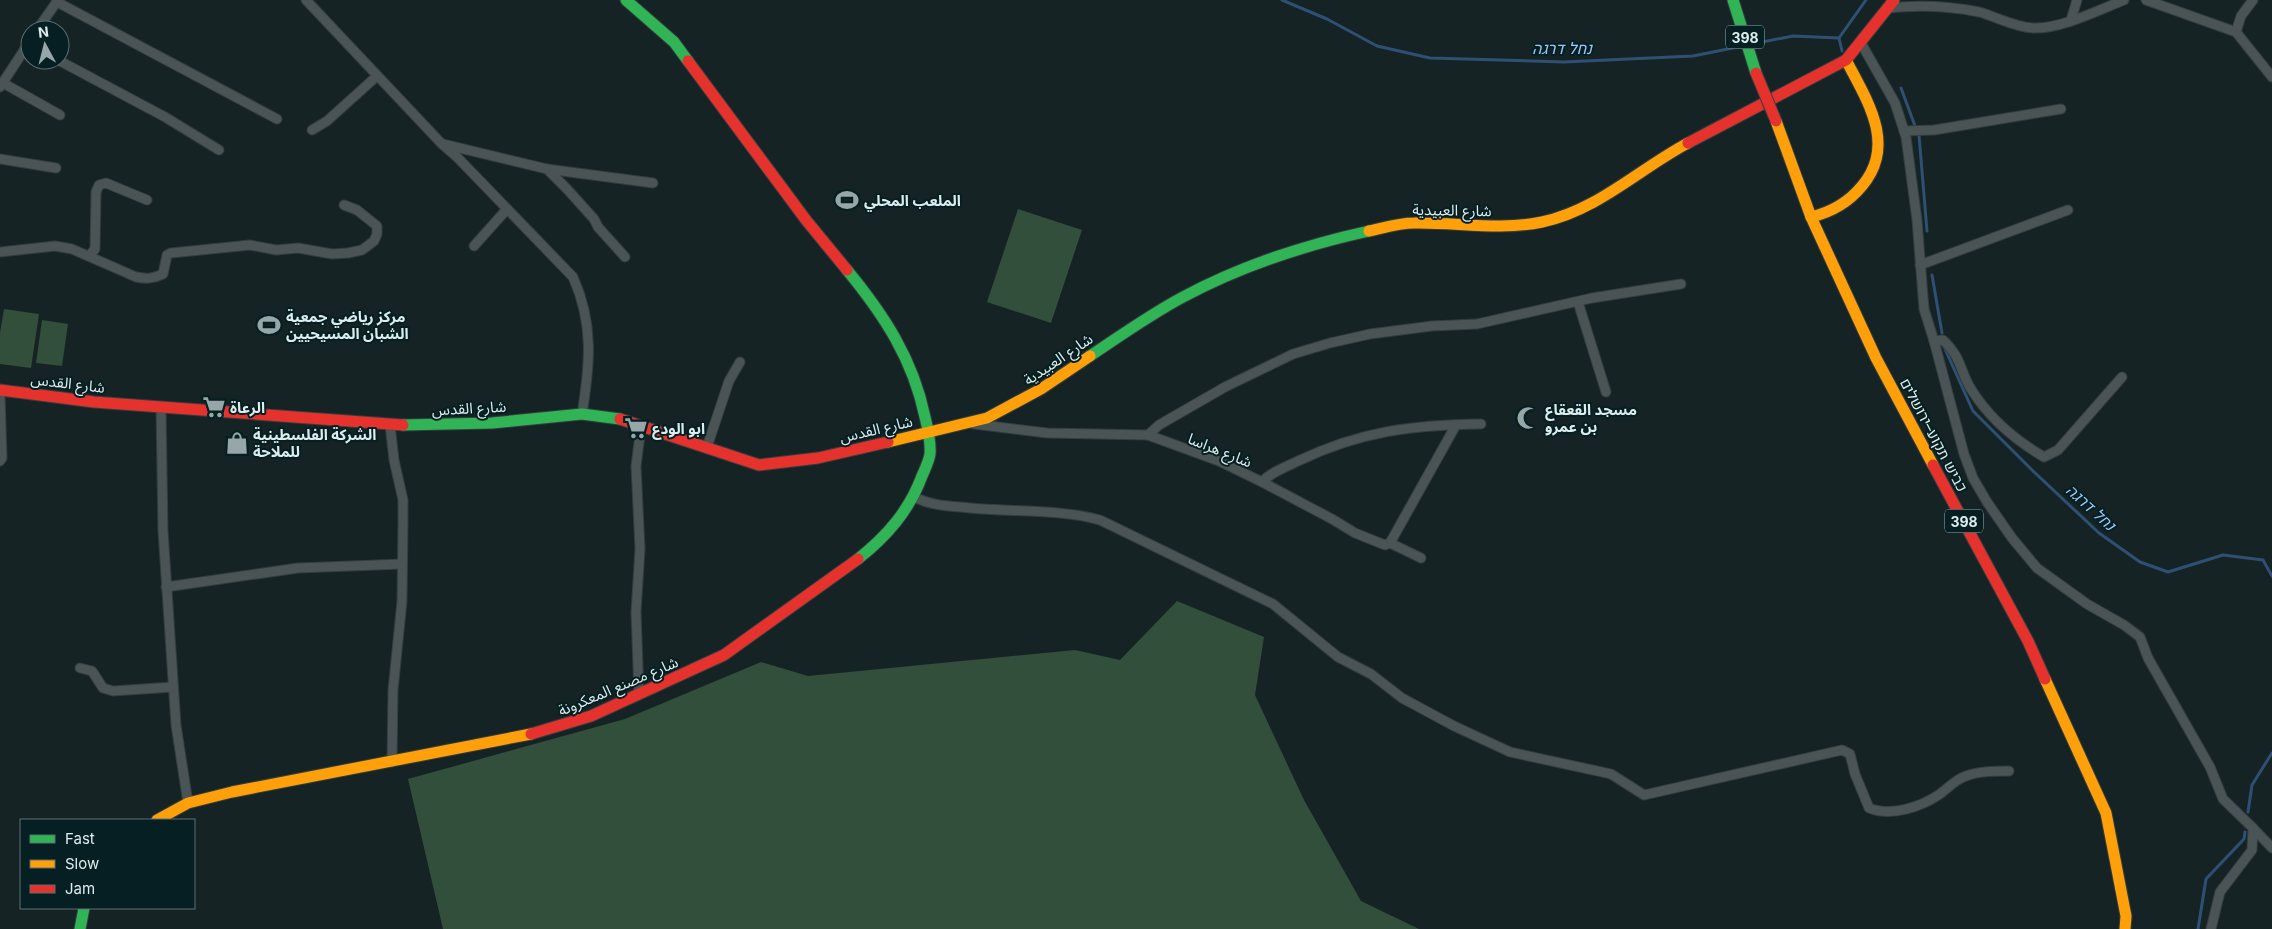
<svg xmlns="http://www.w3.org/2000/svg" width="2272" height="929" font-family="Inter,'Noto Sans Arabic',Heebo,sans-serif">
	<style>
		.green { fill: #314f3b }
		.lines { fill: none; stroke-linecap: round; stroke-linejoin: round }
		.stream { stroke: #2f5075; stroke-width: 3 }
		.street-casing { stroke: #323e3f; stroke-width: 11 }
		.fast-casing { stroke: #323e3f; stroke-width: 13 }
		.slow-casing { stroke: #323e3f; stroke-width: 13 }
		.jam-casing { stroke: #323e3f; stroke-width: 13 }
		.street { stroke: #4a5455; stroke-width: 9 }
		.fast { stroke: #30b455; stroke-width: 11 }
		.slow { stroke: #ff9f0a; stroke-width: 11 }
		.jam { stroke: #e5322d; stroke-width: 11 }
		.jam-bridge-casing { stroke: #323e3f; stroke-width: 13; stroke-linecap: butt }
		.jam-bridge { stroke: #e5322d; stroke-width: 11 }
		.labels { text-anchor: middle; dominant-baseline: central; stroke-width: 4; stroke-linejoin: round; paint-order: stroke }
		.shield { fill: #051f22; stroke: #9cafb1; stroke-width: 1 }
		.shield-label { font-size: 14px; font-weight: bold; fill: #ddedee }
		.poi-label { font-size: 15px; font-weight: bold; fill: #ddedee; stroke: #051f22; text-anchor: start }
		.street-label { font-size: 15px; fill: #ddedee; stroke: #051f22 }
		.water-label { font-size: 16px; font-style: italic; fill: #9ac6f9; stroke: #051f22 }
	</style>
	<rect width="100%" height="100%" fill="#152325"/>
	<g class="green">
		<polygon points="1018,209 1082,230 1051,323 987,302"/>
		<polygon points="4,309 39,314 31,368 0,364 0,333"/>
		<polygon points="42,320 68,324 62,366 36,363"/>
		<polygon points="1177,601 1264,637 1255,695 1304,800 1361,901 1419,929 443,929 408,779 625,719 761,662 808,676 1075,650 1120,660"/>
	</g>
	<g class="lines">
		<g class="stream">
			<polyline points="1282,0 1327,19 1377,46 1430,58 1564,62 1693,56 1743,46"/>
			<polyline points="1839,38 1866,0"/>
			<polyline points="1752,44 1793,36 1839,38 1842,51"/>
			<polyline points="1901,88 1915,126"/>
			<polyline points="1919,135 1927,231"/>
			<polyline points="1932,275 1942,333"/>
			<polyline points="1945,349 1973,411 2032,470 2099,533 2140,562 2168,572 2223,555 2263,560 2272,576"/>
			<polyline points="2248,812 2252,785 2272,753"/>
			<polyline points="2198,929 2206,879 2244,839 2245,832"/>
		</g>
		<defs>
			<g id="street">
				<path d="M306,0L441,143L457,157L573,277C594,324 590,364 582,414"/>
				<polyline points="2146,0 2236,32 2272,77"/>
				<polyline points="57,2 277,119"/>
				<path d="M1888,8C1918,5 1949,6 1979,12C1997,17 2014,27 2033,28C2061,29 2099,10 2124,0"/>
				<polyline points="2071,20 2077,0"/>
				<polyline points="37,30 58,0"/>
				<polyline points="2236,32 2241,16 2253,0"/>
				<path d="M1861,43L1895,103L1906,137L1917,220L1924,309L1934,341L1943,340C1962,358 1959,369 1971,389C1989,418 2015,440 2044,457L2058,450L2122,377"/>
				<polyline points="58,60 165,117 219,150"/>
				<polyline points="3,83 60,115"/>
				<polyline points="0,87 30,41"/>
				<polyline points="312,130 327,121 377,76"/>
				<polyline points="1904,131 1934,130 2061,109"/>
				<polyline points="443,144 547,169 567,189 594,219 598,227 625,257"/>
				<polyline points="0,159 56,168"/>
				<polyline points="547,169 653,183"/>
				<polyline points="474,246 507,209"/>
				<path d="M0,252L55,246L72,249L136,277C146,279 153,279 163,274L167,255L171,253L250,245L276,250L298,248L332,254L348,253L362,250L374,241L377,234V226L357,210L344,205"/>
				<polyline points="90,255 95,249 96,192 99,185 106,183 147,200"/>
				<polyline points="1920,265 2068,210"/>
				<polyline points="1578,302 1606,392"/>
				<polyline points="1934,341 1964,454 1973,478 1987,502 2012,538 2037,568 2087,604 2124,625 2140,637 2148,658 2210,767 2223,799 2253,828 2252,850 2220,892 2211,929"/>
				<polyline points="0,395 2,458 0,461"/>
				<polyline points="161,408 163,531 176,725 188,803"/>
				<path d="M974,424L1047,433L1148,435L1219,461L1262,482C1271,472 1286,467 1298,461C1361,431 1412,425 1481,424"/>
				<polyline points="390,425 394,460 403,500 403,523 402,601 393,690 392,762"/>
				<polyline points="1148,435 1159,425 1225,387 1293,354 1330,343 1370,334 1432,326 1477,324 1592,298 1681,284"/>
				<polyline points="707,447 729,381 740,362"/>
				<polyline points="1262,482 1332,519 1355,533 1385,545 1390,543 1456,425"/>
				<path d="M914,497C932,506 950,506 970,508C1013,512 1059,509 1100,520L1273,604L1338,657L1371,674L1402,698L1454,726L1510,752L1611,774L1644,795L1842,750L1850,754L1855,774L1869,808C1891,817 1921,807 1940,794C1948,788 1956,779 1966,776C1979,771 1995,771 2009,771"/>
				<polyline points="1390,543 1421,558"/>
				<polyline points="166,587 298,568 402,564"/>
				<polyline points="80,668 92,671 103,688 113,691 173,687"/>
				<polyline points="639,695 636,612 640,549 636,466 641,427"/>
				<polyline points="2253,828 2272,848"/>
			</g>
			<g id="fast">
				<polyline points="626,0 674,42 688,61"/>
				<polyline points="1733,0 1756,73"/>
				<path d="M847,270C884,315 913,359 925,417C928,429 931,442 930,454C929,461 925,469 922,476C909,511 887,536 858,559"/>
				<path d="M1090,356C1120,336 1151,314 1183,297C1241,266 1305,245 1369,231"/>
				<polyline points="403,425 492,423 582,414 620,419"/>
				<polyline points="80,929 84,908"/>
			</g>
			<g id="slow">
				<polyline points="1776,121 1811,217 1876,358 1933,465"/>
				<path d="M1811,217C1832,212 1848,203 1862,186C1897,145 1867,100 1846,60"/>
				<path d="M1369,231C1383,228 1399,223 1414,223C1456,222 1500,231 1542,222C1598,210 1639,169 1688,143"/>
				<polyline points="888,442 987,418 1041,389 1090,356"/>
				<polyline points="2045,679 2106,813 2126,916 2125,929"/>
				<polyline points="157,820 188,803 232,792 531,734"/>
			</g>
			<g id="jam">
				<polyline points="688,61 806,220 847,270"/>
				<polyline points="1688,143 1846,60 1894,0"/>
				<polyline points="0,390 94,402 403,425"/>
				<polyline points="620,419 759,465 818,458 888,442"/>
				<polyline points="1933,465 2028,641 2045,679"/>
				<polyline points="531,734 591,716 724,655 858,559"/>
			</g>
		</defs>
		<use href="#street" class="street-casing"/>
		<use href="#fast" class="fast-casing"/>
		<use href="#slow" class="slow-casing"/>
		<use href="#jam" class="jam-casing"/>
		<use href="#street" class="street"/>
		<use href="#fast" class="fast"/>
		<use href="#slow" class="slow"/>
		<use href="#jam" class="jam"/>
		<defs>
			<polyline id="jam-bridge" points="1756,73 1776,121"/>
		</defs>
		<use href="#jam-bridge" class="jam-bridge-casing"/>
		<use href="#jam-bridge" class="jam-bridge"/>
	</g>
	<defs>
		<symbol id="stadium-bare" viewBox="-9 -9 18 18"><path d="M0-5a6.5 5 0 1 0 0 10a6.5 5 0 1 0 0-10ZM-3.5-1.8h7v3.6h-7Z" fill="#97a6a8" stroke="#051f22" stroke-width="2.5" paint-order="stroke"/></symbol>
		<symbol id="supermarket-bare" viewBox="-9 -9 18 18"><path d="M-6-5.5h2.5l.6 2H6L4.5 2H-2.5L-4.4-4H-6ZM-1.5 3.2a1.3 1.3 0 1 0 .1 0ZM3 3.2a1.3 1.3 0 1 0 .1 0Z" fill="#97a6a8" stroke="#051f22" stroke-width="2.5" paint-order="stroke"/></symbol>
		<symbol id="mosque-bare" viewBox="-9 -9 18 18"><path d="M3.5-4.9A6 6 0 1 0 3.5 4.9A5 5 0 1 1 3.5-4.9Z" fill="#97a6a8" stroke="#051f22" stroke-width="2.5" paint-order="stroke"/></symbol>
		<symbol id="shop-bare" viewBox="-9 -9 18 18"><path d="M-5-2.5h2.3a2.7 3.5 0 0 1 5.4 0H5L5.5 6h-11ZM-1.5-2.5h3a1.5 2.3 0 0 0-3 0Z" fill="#97a6a8" stroke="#051f22" stroke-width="2.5" paint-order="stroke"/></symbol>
	</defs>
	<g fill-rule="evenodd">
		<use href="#stadium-bare" x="831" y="184" width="32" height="32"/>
		<use href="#stadium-bare" x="253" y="309" width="32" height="32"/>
		<use href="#supermarket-bare" x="198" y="391" width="32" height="32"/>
		<use href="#mosque-bare" x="1512" y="402" width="32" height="32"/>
		<use href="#supermarket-bare" x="620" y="412" width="32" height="32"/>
		<use href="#shop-bare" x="221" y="427" width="32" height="32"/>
	</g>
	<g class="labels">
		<g class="shield">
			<rect x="1726" y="25.5" width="38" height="23" rx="4"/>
			<rect x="1945" y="509.5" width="38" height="23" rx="4"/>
		</g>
		<g class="shield-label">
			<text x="1745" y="37">398</text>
			<text x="1964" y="521">398</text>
		</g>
		<g class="poi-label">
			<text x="864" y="200">الملعب المحلي</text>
			<text x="286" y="316">مركز رياضي جمعية<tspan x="286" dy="17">الشبان المسيحيين</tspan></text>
			<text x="230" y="407">الرعاة</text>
			<text x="1545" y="409">مسجد القعقاع<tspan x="1545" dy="17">بن عمرو</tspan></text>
			<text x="652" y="428">ابو الودع</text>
			<text x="253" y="434">الشركة الفلسطينية<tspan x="253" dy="17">للملاحة</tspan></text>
		</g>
		<g class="street-label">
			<text transform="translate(1452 210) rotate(1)">شارع العبيدية</text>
			<text transform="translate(1058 359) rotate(-34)">شارع العبيدية</text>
			<text transform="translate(68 383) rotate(7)">شارع القدس</text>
			<text transform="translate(469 408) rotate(-3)">شارع القدس</text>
			<text transform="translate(876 429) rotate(-13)">شارع القدس</text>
			<text transform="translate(1934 435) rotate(62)">כביש תקוע–ירושלים</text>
			<text transform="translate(1220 450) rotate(22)">شارع هراسا</text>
			<text transform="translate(618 686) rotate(-23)">شارع مصنع المعكرونة</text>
		</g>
		<g class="water-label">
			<text x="1562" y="48">נחל דרגה</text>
			<text transform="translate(2091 507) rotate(42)">נחל דרגה</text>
		</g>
	</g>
	<rect x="20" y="819" width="175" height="90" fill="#051f22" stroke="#5b7174"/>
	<rect x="30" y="835" width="25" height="8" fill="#30b455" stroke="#5b7174"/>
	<text x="65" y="844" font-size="15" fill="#ddedee">Fast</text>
	<rect x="30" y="860" width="25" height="8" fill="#ff9f0a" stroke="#5b7174"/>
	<text x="65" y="869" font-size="15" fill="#ddedee">Slow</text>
	<rect x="30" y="885" width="25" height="8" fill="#e5322d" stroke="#5b7174"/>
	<text x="65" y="894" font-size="15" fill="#ddedee">Jam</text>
	<g transform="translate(45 45) rotate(353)"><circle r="24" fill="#051f22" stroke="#5b7174"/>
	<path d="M0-4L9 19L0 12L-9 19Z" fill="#97a6a8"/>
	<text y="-8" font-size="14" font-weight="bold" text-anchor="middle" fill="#ddedee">N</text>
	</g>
</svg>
